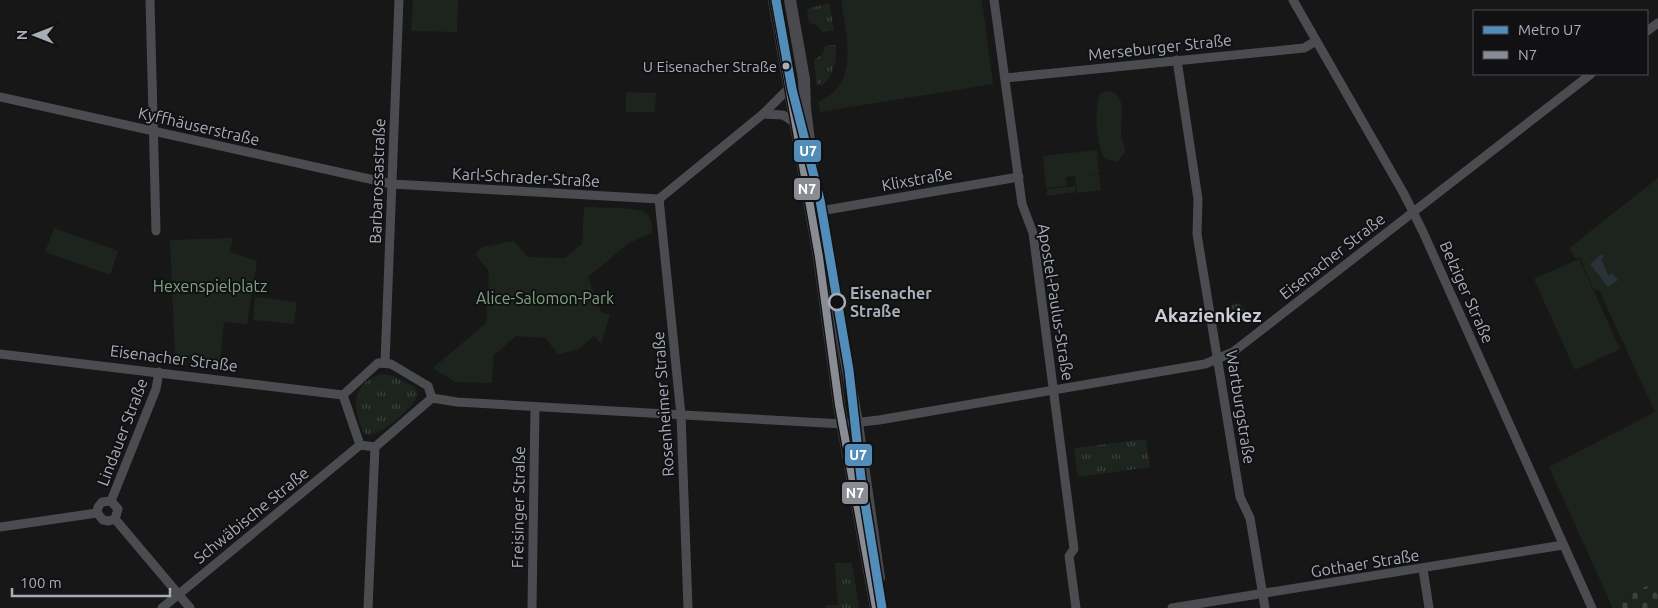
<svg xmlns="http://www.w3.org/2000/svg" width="1658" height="608" font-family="Ubuntu,sans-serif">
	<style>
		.grass { fill: url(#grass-tufts) }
		.cemetery { fill: url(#cemetery-stones) }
		.green { fill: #1d241e }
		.water { fill: #2a3239 }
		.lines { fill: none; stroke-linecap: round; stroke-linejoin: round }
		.minor { stroke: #4b4c50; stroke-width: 9 }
		.secondary { stroke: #4a4a4e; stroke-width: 12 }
		.bus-1-casing { stroke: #111113; stroke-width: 11 }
		.bus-1 { stroke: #8a8c93; stroke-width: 8 }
		.metro-1-casing { stroke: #111113; stroke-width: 12 }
		.metro-1 { stroke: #528dba; stroke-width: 9 }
		.bus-dot { fill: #a8adb8; stroke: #111113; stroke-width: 2 }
		.stop-dot { fill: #111113; stroke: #a8adb8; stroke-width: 2.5 }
		.labels { text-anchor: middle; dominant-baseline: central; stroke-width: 4; stroke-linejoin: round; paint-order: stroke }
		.bus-label { font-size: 15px; fill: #a8adb8; stroke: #111113; text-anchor: end }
		.street-label { font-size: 16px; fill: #a8adb8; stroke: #111113 }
		.park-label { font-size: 16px; fill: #7fa381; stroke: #111113 }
		.stop-label { font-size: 16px; font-weight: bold; fill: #a8adb8; stroke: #111113; text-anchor: start }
		.quarter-label { font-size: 19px; font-weight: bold; fill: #c9ccd4; stroke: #111113 }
		.line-badge { stroke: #111113; stroke-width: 2 }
		.badge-label { font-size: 14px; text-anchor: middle; font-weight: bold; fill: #fff }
	</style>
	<defs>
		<pattern id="grass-tufts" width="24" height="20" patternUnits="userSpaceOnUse" patternTransform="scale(1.25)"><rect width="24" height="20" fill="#1d241e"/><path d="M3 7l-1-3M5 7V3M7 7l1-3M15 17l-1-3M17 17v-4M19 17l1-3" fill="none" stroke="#3b413d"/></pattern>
		<pattern id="cemetery-stones" width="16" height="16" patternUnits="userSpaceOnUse" patternTransform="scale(1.25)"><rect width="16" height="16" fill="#1d241e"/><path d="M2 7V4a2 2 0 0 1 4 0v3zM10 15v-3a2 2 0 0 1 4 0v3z" fill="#3b413d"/></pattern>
	</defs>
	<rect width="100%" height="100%" fill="#171717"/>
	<g class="grass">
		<polygon points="829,3 834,30 823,32 816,25 809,23 807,9"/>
		<path d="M836,45C837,60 834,75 822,86L817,85L814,60L822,55L825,46Z"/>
		<polygon points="1239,303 1250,316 1244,318 1228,313 1227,306"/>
		<path d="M383,374L393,376L415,387L418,394C414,408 381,436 367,435C361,431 360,424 358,417C352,396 360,379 383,374Z"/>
		<polygon points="1146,439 1150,467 1078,477 1074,448"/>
		<polygon points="835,563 852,563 859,608 826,608 826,605 838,605"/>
	</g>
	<polygon class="cemetery" points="1658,580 1658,608 1612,608 1611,604"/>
	<g class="green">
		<polygon points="413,0 458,0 457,32 411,31"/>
		<path d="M841,0H982L993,84L820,112L818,102C861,85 846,34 841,0Z"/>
		<path d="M1105,91C1128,91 1121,117 1121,132C1121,139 1125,145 1125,152L1117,162L1105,159C1096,146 1094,108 1100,94Z"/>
		<polygon points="626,92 656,93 655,112 626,112"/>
		<polygon points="1097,150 1099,173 1085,175 1099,174 1101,190 1077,193 1075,176 1066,177 1067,186 1046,188 1043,156"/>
		<polygon points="1658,178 1658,580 1611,604 1549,467 1655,412 1599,290 1594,290 1580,258 1576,259 1569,248"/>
		<polygon points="1075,186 1075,192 1047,196 1047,189"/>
		<path d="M584,207C596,208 639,206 647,214C652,219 652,226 652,233L629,243L588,277L601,312L610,315L601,344L594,336L579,349L558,354L545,338L516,336L494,355L492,383L455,382L433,368L486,323L489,271L475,254L482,247L514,241L528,257L565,258L582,244Z"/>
		<polygon points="54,228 118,251 110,275 45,252"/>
		<polygon points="233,238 230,252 257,261 247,324 224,322 220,363 175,358 170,240"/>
		<polygon points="1579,259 1620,349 1575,370 1534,279"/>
		<polygon points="255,297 297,302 294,324 253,320"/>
	</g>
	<polygon class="water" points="1602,254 1604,257 1601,259 1608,275 1612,273 1618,280 1608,287 1590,264"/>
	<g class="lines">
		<g class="minor">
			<polyline points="150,0 156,231"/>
			<polyline points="994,0 1022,204 1033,233 1074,549 1069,556 1076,608"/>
			<polyline points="1293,0 1404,194 1423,232 1592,608"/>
			<polyline points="1647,31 1658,23"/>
			<polyline points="1177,60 1198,199 1197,234 1240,497 1250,518 1265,608"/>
			<polyline points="1005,78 1294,49 1304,48 1316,41"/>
			<polyline points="0,97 392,184 659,199"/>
			<polyline points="763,114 783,115 797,124"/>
			<polyline points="659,199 681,415 688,608"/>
			<polyline points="659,199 763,114 790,87"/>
			<polyline points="820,211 1019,177"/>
			<polyline points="0,354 343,395"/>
			<polygon points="378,363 391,364 428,386 432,398 375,447 360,445 343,395"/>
			<polyline points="385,363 399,0"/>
			<polyline points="432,398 457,402 843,424 879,420 1205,364 1233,352 1591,74"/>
			<polyline points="111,501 156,389 159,372"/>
			<polyline points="97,513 103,520 109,521 115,519 118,509 111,501"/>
			<polyline points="97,513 98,507 102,502 111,501"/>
			<polyline points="115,519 190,608"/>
			<polyline points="0,527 97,513"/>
			<polyline points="1423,569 1429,608"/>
			<polyline points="162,608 360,445"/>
			<polyline points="368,608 375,447"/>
			<polyline points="532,608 535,407"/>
			<polyline points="1172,608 1563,545"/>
		</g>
		<g class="secondary">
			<polyline points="774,0 819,257 839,405 876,608"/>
			<polyline points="790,0 804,79 805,108 812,166"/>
			<polyline points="816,188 857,423 879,578"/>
		</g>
		<defs>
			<polyline id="bus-1" points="774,0 819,257 839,405 876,608"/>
		</defs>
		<use href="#bus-1" class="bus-1-casing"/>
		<use href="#bus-1" class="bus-1"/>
		<defs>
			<polyline id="metro-1" points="776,0 792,89 820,200 849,370 861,478 882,608"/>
		</defs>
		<use href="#metro-1" class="metro-1-casing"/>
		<use href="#metro-1" class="metro-1"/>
	</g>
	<circle class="bus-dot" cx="786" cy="66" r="4.5"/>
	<circle class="stop-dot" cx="837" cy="302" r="8"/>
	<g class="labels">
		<g class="bus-label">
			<text x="777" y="66">U Eisenacher Straße</text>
		</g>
		<g class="street-label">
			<text transform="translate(1160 47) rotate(-6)">Merseburger Straße</text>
			<text transform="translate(199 126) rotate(13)">Kyffhäuserstraße</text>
			<text transform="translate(526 177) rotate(3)">Karl-Schrader-Straße</text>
			<text transform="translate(917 179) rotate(-10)">Klixstraße</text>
			<text transform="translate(377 181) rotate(-88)">Barbarossastraße</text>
			<text transform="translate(1332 256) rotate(-38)">Eisenacher Straße</text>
			<text transform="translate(1467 292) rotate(66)">Belziger Straße</text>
			<text transform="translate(1056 302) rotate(81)">Apostel-Paulus-Straße</text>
			<text transform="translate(174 358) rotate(7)">Eisenacher Straße</text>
			<text transform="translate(663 404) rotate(-94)">Rosenheimer Straße</text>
			<text transform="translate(1241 407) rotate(81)">Wartburgstraße</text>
			<text transform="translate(122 432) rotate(-69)">Lindauer Straße</text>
			<text transform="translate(518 507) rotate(-89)">Freisinger Straße</text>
			<text transform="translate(251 515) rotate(-39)">Schwäbische Straße</text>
			<text transform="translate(1365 563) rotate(-9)">Gothaer Straße</text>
		</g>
		<g class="park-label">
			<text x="210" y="286">Hexenspielplatz</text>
			<text x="545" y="298">Alice-Salomon-Park</text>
		</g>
		<g class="stop-label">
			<text x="850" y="293">Eisenacher<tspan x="850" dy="18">Straße</tspan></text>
		</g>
		<g class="quarter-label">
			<text x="1208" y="315">Akazienkiez</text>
		</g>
	</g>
	<g class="line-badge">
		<rect x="793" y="139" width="29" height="24" rx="5" fill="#528dba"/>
		<rect x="793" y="177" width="28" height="24" rx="5" fill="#8a8c93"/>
		<rect x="844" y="443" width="29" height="24" rx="5" fill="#528dba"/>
		<rect x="841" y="481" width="28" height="24" rx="5" fill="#8a8c93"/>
	</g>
	<g class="badge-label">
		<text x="808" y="156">U7</text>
		<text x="807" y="194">N7</text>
		<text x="858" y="460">U7</text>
		<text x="855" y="498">N7</text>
	</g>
	<rect x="1473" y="10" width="175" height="65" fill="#111113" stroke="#4d4f55"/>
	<rect x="1483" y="26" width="25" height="8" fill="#528dba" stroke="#4d4f55"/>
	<text x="1518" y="35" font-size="15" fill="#a8adb8">Metro U7</text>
	<rect x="1483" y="51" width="25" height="8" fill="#8a8c93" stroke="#4d4f55"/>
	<text x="1518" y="60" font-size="15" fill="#a8adb8">N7</text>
	<g transform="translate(35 35) rotate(270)" stroke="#111113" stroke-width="4" paint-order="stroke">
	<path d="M0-4L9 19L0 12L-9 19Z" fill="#a8adb8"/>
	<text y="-8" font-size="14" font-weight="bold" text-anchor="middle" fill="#a8adb8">N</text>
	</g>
	<path d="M12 588v8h158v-8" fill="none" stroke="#a8adb8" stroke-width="2.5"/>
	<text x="20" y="588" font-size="15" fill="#a8adb8" stroke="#111113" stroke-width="4" paint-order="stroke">100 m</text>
</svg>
